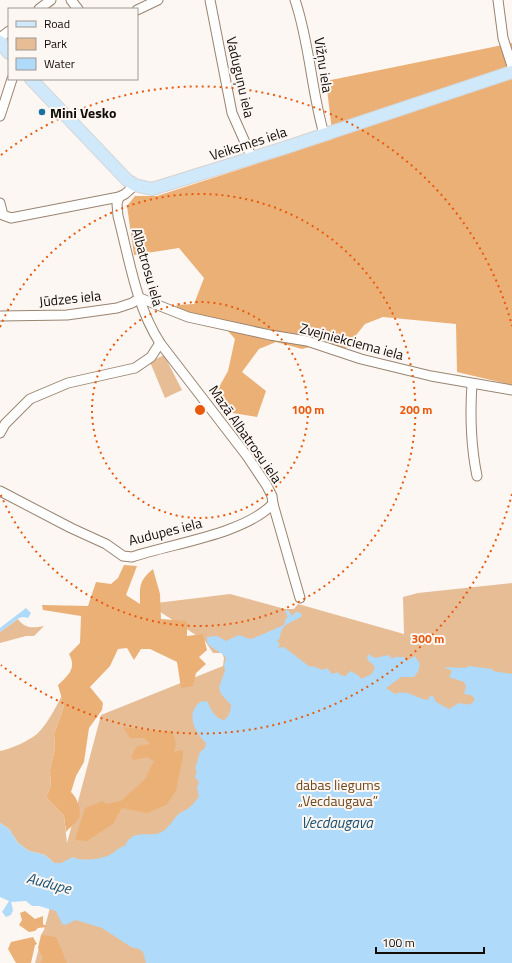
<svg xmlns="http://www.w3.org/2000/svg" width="512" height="963" font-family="'Titillium Web',sans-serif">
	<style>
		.green { fill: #e7bd96 }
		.forest { fill: #ebb076 }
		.water { fill: #b0daf9 }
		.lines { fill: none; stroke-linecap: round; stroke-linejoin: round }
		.minor-casing { stroke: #9a8470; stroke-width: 11 }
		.major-casing { stroke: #d5d3d2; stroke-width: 14 }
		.minor { stroke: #fff; stroke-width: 9 }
		.major { stroke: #cfe9fb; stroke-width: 12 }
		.ring { fill: none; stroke: #e8590c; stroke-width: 2; stroke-dasharray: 2 4 }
		.poi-dot { fill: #1b70a0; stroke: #fcf7f3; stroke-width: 1.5 }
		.labels { text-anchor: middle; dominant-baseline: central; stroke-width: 4; stroke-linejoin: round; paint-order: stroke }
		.street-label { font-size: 14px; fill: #130b05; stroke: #fcf7f3 }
		.poi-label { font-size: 14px; font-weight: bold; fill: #130b05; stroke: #fcf7f3; text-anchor: start }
		.park-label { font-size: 14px; fill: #6f471c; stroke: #fcf7f3 }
		.water-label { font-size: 15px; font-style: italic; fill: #195071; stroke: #fcf7f3 }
		.centre { fill: #e8590c; stroke: #fcf7f3; stroke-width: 2 }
		.ring-label { font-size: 12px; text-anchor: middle; font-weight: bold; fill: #e8590c; stroke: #fcf7f3; stroke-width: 4; stroke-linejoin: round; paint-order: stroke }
	</style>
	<rect width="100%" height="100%" fill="#fcf7f3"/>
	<g class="green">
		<polygon points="164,355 182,390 165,398 150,362"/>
		<path d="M512,583V963H35L42,936L41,935L44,930L62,863H54L45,855L29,851L18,843L9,829L0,823V751C11,749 28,741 37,734C46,726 57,706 62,695L64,706L54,734L55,748L50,770L51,786L46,797L64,816L67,843L101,715L223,666L224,658L222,653H213L205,641L148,604L230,594L285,609H294L298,604L404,634L403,597L418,593Z"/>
		<path d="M18,619C25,629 33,628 44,626L34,636H26L0,643V632Z"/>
	</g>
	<g class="forest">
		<polygon points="512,43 512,385 457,372 456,324 383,317 365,324 345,349 325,343 302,349 276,342 259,349 242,372 266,391 257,417 226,412 213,398 228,371 235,339 220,322 181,312 176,305 194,304 204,278 179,248 134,255 127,206 135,196 157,196 333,139 326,81"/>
		<path d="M124,565L137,566L126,595L140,604C140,586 138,582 153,569L160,594L161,619L187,621V636L203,634L207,650L199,657L206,664L196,673L193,686L181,688L177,662L150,649H141L134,660L127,648L118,649L110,666L90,687L103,703L102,710L89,728L84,762L76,776L71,792C77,797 82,811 79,818C76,823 69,828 66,832L64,816L46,797L51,786L50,770L55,748L54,734L64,706L58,685C68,675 77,669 69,654L80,643L81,616L43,610L42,605L88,606L96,582L111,584L118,578Z"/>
		<path d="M123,727L155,731H171C176,738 177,744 174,752L183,750V756L176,791L166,805L147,813L122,808L113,824L87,841L75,840L85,808L103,801L106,804L121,801L145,779L154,761L147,757L134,760L131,757L137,746L150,744L144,738H130Z"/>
		<polygon points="25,911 35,919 43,916 43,924 47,927 38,928 35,931 29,932 19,925 22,920 20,913"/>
		<polygon points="41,935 56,937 67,963 40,963 43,958 38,948"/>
		<polygon points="33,937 37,944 35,945 31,963 16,963 8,949 11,942"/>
	</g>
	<g class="water">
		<polygon points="26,608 31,613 28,618 23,617 19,618 0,632 0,628"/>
		<path d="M288,610L292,616L296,612L301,613L302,616C293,623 281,622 280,638L277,641L280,644L278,648L284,647L310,667L312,666L323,670L327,668L332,674L338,672L340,675L345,676L351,671L359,676L361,679L372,674L375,667L367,659L368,654L375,658L389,655L392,659L395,657H404L407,661L415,656L420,664L418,672L414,677H401L386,688L395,694C408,689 415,698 428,700L430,696H433L436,702L449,709L459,703C465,704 471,707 475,699L471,695L464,694L466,686L464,682L449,677L452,671L444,667L465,668L469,666L492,669L493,671L512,674V963H146L143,952L139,949L131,947L102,928L76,920L65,925L62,924L56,911L39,906H32L26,901L11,902L13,910L11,915L6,917L2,912L9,901L0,897V823L9,829L18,843L29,851L45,855L54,863H61L73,857C80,862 104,859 111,854C117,851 118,847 125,846C131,831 142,835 156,834C168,832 172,819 180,813C182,812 190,808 191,806C195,803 195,800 199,797L197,788L199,782L195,777L197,771L195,769L200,752L205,748L206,743C195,732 185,715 200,702L207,701C211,709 214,718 224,720C229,717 231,710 231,705L221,694L219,687L225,671L224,665L226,658C221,651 213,650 207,643V637L217,636L226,641L239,635L250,639L254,638L284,625L286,618L288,617L285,611Z"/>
	</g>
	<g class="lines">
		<defs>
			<g id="minor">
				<polyline points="71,0 78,9"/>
				<polyline points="210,0 232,113 252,158"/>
				<path d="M295,0C310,44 311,90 324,134"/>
				<polyline points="498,0 503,38 512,66"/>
				<polyline points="39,9 51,0"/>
				<polyline points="137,10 158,0"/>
				<polyline points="0,38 9,31"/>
				<polyline points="0,116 12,79"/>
				<path d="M119,197L117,204L118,216C129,258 136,306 160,343L247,456L267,486L272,496L273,504L300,598"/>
				<polyline points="0,203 3,215 11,218 119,197 125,194 135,185"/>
				<polyline points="0,316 67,315 117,308 132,303 140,298 188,317 270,335 307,341 361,359 431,376 512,390"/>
				<path d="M472,384C470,414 471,447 477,476"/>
				<polyline points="0,433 5,424 30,399 68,383 135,368 151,357 160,343"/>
				<path d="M0,491L71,528L106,544L123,556L132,557C173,543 242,535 273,504"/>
			</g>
			<g id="major">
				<polyline points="0,42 9,53"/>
				<polyline points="31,79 127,180 135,185 152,189 284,148 512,72"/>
			</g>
		</defs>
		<use href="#minor" class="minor-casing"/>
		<use href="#major" class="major-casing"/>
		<use href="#minor" class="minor"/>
		<use href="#major" class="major"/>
	</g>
	<g class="ring">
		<circle cx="200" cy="410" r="108"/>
		<path d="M0 327A216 216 0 1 1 0 493"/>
		<path d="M512 494A323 323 0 0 1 1 665M1 155A323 323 0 0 1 512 326"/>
	</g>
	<circle class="poi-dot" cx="42" cy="112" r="4"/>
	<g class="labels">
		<g class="street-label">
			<text transform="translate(324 65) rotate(81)">Vižņu iela</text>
			<text transform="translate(241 77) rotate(77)">Vaduguņu iela</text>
			<text transform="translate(248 143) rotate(-18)">Veiksmes iela</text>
			<text transform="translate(148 267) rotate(74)">Albatrosu iela</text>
			<text transform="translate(70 298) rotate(-6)">Jūdzes iela</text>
			<text transform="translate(352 341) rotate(15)">Zvejniekciema iela</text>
			<text transform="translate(246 434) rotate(55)">Mazā Albatrosu iela</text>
			<text transform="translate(165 531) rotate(-14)">Audupes iela</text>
		</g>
		<g class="poi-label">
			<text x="50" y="112">Mini Vesko</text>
		</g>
		<g class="park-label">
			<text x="338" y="784">dabas liegums<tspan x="338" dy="16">„Vecdaugava”</tspan></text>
		</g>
		<g class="water-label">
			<text x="337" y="822">Vecdaugava</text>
			<text transform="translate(49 883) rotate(15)">Audupe</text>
		</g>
	</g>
	<circle cx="200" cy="410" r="6" class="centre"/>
	<g class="ring-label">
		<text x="308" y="414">100 m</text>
		<text x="416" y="414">200 m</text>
		<text x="428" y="643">300 m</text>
	</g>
	<rect x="8" y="8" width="130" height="72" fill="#fcf7f3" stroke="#9f9994"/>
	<rect x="16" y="21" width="20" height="6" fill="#cfe9fb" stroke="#9f9994"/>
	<text x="44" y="28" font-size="12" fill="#130b05">Road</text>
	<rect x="16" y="38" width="20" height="12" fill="#e7bd96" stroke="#9f9994"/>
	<text x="44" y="48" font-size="12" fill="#130b05">Park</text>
	<rect x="16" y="58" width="20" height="12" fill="#b0daf9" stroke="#9f9994"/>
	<text x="44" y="68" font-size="12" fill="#130b05">Water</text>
	<path d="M376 947v6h108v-6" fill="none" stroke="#130b05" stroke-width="2"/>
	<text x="382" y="947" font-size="12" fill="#130b05" stroke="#fcf7f3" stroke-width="3" paint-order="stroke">100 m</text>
</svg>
